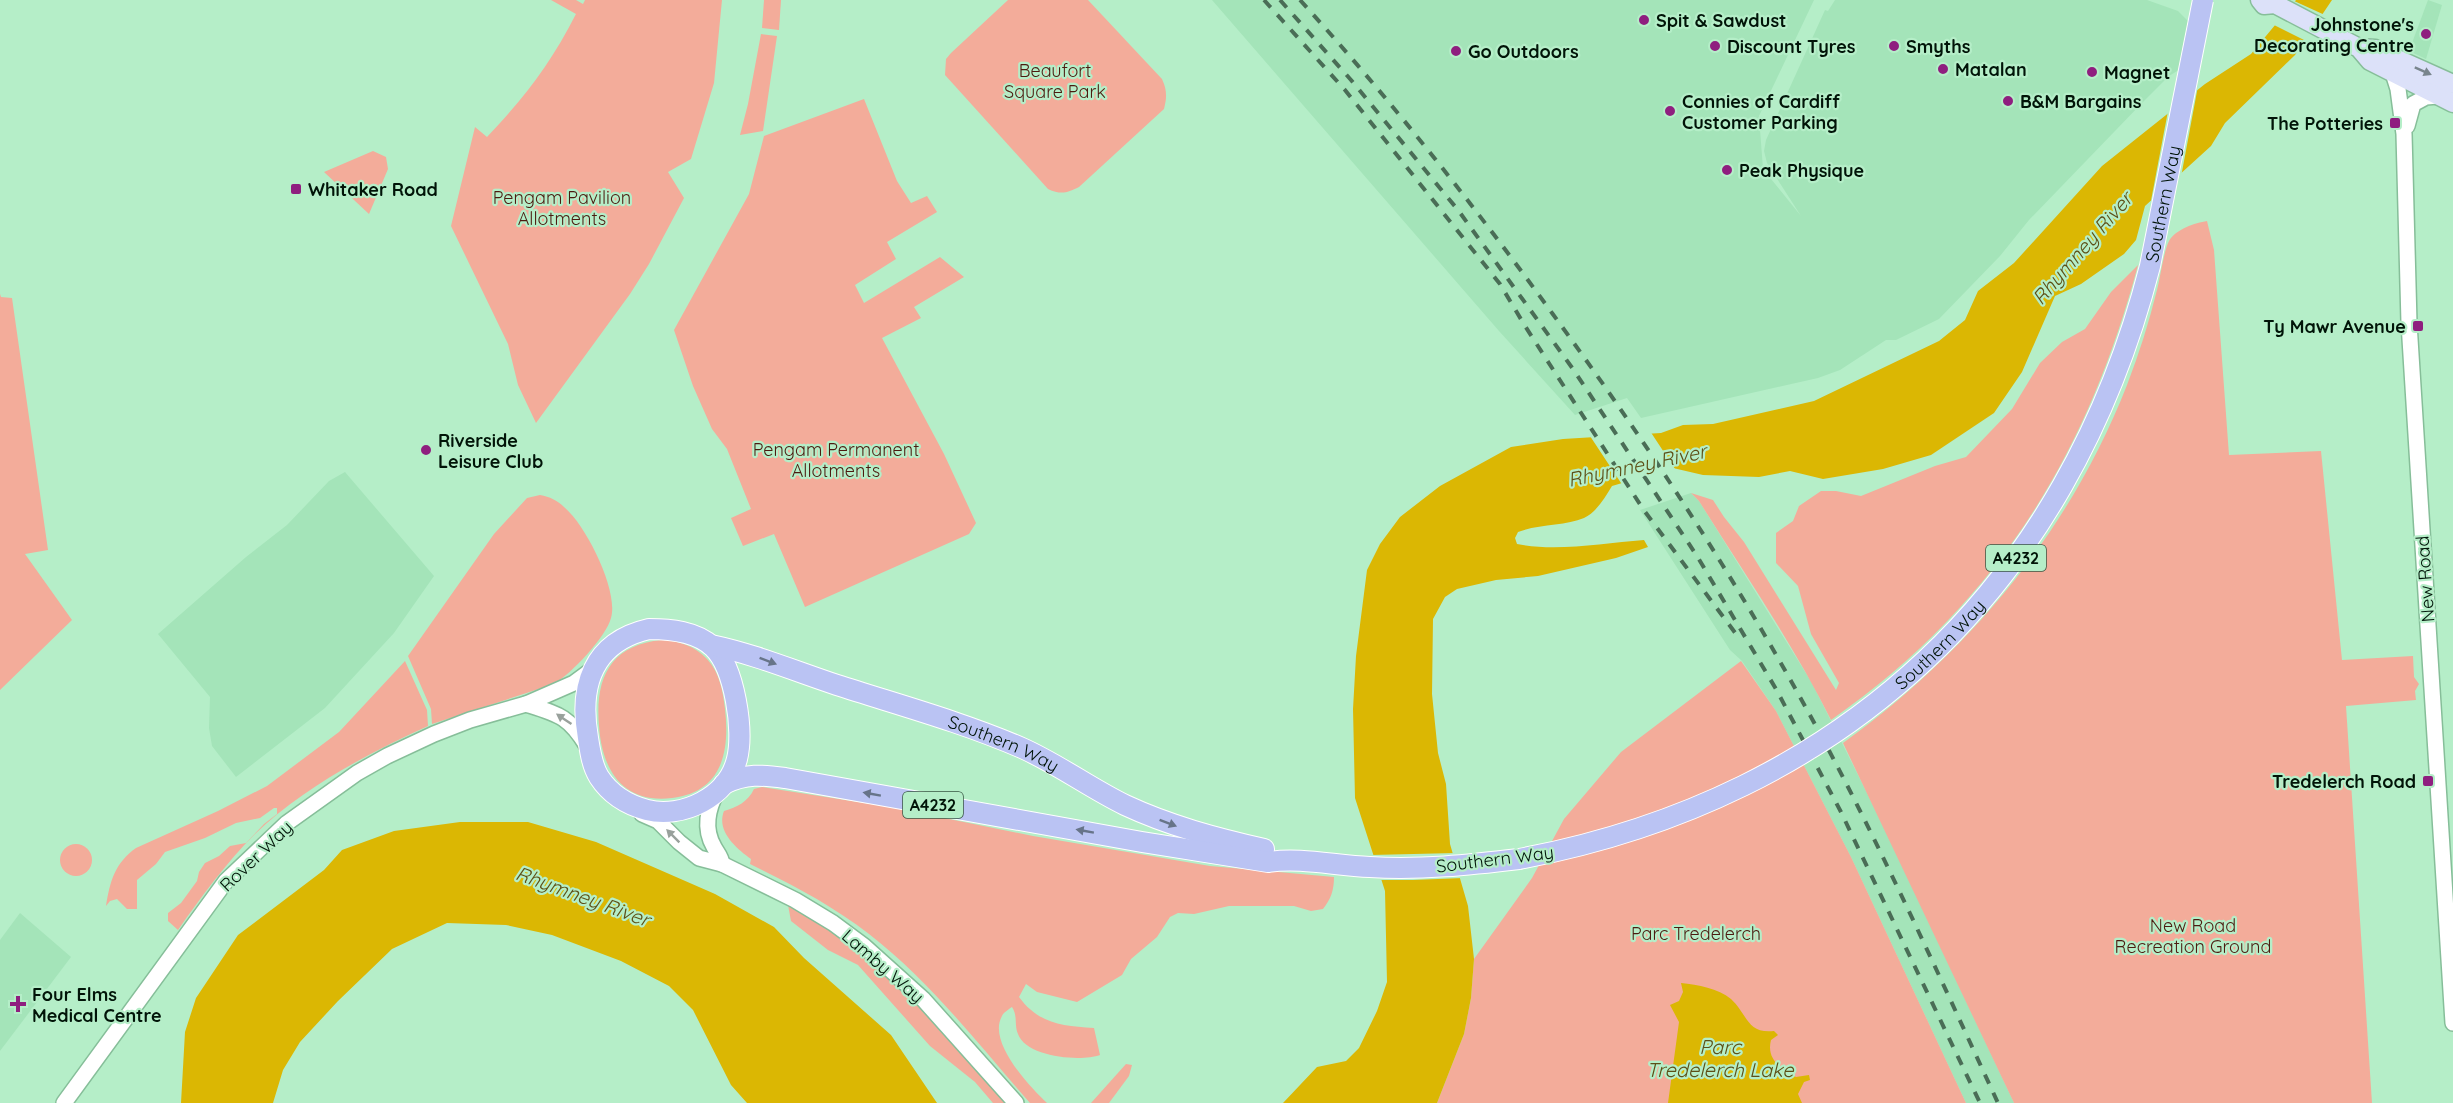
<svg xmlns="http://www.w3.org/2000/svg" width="2453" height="1103" font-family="Quicksand,sans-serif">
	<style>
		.built { fill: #a4e4b9 }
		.green { fill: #f3ac9a }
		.water { fill: #dbb703 }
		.pier { fill: #b5eec8 }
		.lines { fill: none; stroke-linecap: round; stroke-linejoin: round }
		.tertiary-casing { stroke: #86be99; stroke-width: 18 }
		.secondary-casing { stroke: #86be99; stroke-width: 21 }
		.primary-casing { stroke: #fff; stroke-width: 22 }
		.tertiary { stroke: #fff; stroke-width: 15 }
		.secondary { stroke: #dce1f9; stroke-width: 18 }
		.primary { stroke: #bac3f3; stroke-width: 20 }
		.rail { stroke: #4a6d56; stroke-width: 4; stroke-dasharray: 10 10; stroke-linecap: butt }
		.primary-bridge-casing { stroke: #fff; stroke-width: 22; stroke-linecap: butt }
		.primary-bridge { stroke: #bac3f3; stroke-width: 20 }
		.oneway { fill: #79858d }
		.oneway2 { fill: #677489 }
		.oneway3 { fill: #99a19c }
		.poi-dot { fill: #8f1e7f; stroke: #b5eec8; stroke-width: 2 }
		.labels { text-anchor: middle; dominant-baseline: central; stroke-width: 4.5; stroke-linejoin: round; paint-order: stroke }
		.shield { fill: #b5eec8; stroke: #375542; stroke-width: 1.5 }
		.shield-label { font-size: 16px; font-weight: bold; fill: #011408 }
		.poi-label { font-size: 18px; font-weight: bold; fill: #011408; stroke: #b5eec8; text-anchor: start }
		.park-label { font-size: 18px; fill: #4c1b10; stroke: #b5eec8 }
		.street-label { font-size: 18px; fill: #011408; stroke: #b5eec8 }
		.water-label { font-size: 20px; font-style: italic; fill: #5d4f16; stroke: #b5eec8 }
	</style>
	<rect width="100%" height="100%" fill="#b5eec8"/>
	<g class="built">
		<polygon points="1212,0 1814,0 1759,116 1763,169 1801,216 1767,163 1764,151 1766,140 1825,10 1828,11 1835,0 2147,0 2178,11 2190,23 2182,68 2169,76 2142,103 2029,220 2000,256 1939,319 1896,340 1886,340 1840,370 1818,378 1641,418 1627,398 1575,415 1499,331"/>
		<polygon points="2428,0 2442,5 2426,59 2409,51"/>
		<polygon points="345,472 434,576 394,633 325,708 236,777 212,746 209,728 210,697 158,634 246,557 287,525 329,481"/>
		<polygon points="1691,493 1699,501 1812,683 1892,843 2014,1103 1966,1103 1851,857 1776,711 1742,661 1730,650 1640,510"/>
		<polygon points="20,913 71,957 0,1051 0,940"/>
	</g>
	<g class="green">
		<path d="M551,0H576L583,4L585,0H722L714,83L691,159L668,172L684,198L649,264L630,294L536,423L518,385L508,344L451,226L475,127L487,137C525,97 551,63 576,14Z"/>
		<polygon points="764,0 781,0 779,30 762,28"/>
		<path d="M1008,0H1088L1162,79C1167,90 1167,97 1164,109L1079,187C1067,193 1061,195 1048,189L945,75L946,59L951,53Z"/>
		<polygon points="761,34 777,36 763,131 740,135 748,104"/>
		<polygon points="864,99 897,181 911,203 927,196 937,212 887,242 896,259 855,285 864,303 940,257 964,277 914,307 921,318 882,338 944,454 976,523 969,534 805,607 774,534 743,546 731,518 751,509 727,449 712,429 693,386 674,330 749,194 764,136"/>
		<polygon points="373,151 386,157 388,169 369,214 324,172"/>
		<path d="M2207,221L2214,250L2229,455L2321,451L2342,660L2413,656L2414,677L2419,684L2415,691L2416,700L2346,706L2372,1103H2014L1843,743C1969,652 2070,531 2127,385C2139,354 2149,322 2157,290C2160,279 2164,250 2169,241C2176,229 2195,223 2207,221Z"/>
		<path d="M2138,265C2087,456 1995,606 1831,720C1793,644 1744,573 1699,501L1691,493L1713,500L1724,517L1744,542L1836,690L1839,683L1811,634L1798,586L1776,563V533L1793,521L1799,506L1821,491H1836L1861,496L1935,466L1966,457L2012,409L2040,363L2062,342L2085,329L2111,292Z"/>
		<polygon points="0,294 1,297 12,298 48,550 25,554 72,620 0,690"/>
		<path d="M540,495C550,497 557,500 564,507C586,525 619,591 611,618C606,637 571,674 554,684L432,724L431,709L408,656L494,534L527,498Z"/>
		<path d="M662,640C679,641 695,646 707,659C720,673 723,692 725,709C730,752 722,792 672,798C622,804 602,769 599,726C595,678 610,645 662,640Z"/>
		<path d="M405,661L427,710L428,726C367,754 304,787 255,834C226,863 201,897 178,930L168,921V913L181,903L197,881L199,872L205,863L219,856L230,846L246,843L264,824L277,814V808H274L260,818L236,823L205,838L165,852L156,864L137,880V909H127L117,899L110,901L106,906C110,881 115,863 136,848L218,811L267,786L339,732Z"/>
		<polygon points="1741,661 1776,711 1851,857 1966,1103 1437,1103 1464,1034 1471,998 1474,959 1532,878 1564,819 1621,752"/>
		<path d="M762,787L890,807L1033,836L1210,866L1334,877C1334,890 1331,899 1323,909L1311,911L1294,906H1229L1194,914L1178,913L1170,917L1157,937L1131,959L1122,975L1077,1002L1037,992L1026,984L1019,997C1039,1024 1062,1026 1094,1028L1100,1055C1080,1062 1026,1057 1018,1034C1014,1025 1018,1016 1012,1007C1009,1009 1003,1013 1002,1016C987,1042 1030,1087 1047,1103H1030C979,1045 930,981 869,934C832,905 791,884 750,864L751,859C736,848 716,831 724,811C737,807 748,802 754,789Z"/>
		<circle cx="76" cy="860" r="16"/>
		<path d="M788,905C877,950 941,1029 1005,1103H993L975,1082L930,1046L858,965L828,950L791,921Z"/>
		<polygon points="1126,1064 1132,1065 1129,1076 1109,1103 1091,1103"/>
	</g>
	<g class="water">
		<path d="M2296,0H2332L2295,55L2225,123L2211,146L2145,206L2136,240L2124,254L2081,284L2055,296L2022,372L1994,413L1931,455L1883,469L1823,479L1790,471L1759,477L1703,475L1673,468L1612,486C1605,497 1597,512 1584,518C1566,526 1538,524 1518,532L1515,538L1517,544C1557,552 1603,543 1644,540L1648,547L1616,558L1538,576L1496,580L1457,589L1445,597L1433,619L1432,694L1438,753L1446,784L1450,844L1468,906L1474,959L1471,998L1464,1034L1437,1103H1283L1317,1067L1346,1061L1359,1048L1377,1011L1387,982L1385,891L1355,798L1353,709L1356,656L1367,570L1380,544L1400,517L1440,486L1511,447L1563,439L1661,433L1683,425L1713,424L1814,401L1939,341L1965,320L1978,291L2014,263L2102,166L2205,84L2251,54Z"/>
		<polygon points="460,822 528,822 596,842 715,894 774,927 804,958 891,1035 937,1103 747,1103 731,1085 693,1010 669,986 621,961 552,935 506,925 447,923 392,949 338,1001 300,1042 283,1070 273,1103 181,1103 185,1032 196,998 238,935 324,870 342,850 394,831"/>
		<path d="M1681,983C1698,985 1718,988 1731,999C1748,1015 1747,1034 1774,1031L1778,1035L1771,1040C1766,1059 1781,1069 1796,1077L1809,1075L1810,1080L1804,1082L1798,1094L1802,1103H1668L1679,1022L1670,1005L1679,1001L1683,992Z"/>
	</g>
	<g class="pier">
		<polygon points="2292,0 2327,16 2308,42 2272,24"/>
		<polygon points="2198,86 2181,177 2150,206 2168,111"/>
		<polygon points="1650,431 1677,472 1673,471 1623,486 1590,436"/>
		<polygon points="1456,853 1463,878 1413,880 1378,880 1371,855"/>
	</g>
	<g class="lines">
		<defs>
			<g id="tertiary">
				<polyline points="2393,73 2398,89 2404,134 2409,323 2453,1023"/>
				<polyline points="2407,126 2413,104 2426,97 2438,96"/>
				<path d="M526,704C558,714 569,716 587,746"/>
				<path d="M717,791C708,809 703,828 714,847C717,853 721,856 722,864"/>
				<polyline points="642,814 658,821 679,842 699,858 722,864 795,900 833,923 864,946 923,999 1016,1103"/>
				<polyline points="64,1103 226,881 287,823 357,773 387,756 434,734 470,720 526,704 574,683 593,669"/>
			</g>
			<g id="secondary">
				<polyline points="2260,0 2264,5 2275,4 2359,48 2370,61 2453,103"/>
				<polyline points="2359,48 2375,49 2453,84"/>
			</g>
			<g id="primary">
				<path d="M649,629C670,629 696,631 713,647C735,668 744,731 737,759C728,797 682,819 647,810C628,805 610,794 599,777C592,766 590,751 588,738C579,687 592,642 649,629Z"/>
				<path id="s1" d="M711,645C754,654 795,671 837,685C899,705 962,722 1022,748C1058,764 1090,788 1125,805C1170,826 1216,838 1264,849"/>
				<path d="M724,784C746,773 762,775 785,778L1142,842L1268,862C1302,857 1336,866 1370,867C1420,870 1469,865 1519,859"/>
			</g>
		</defs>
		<use href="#tertiary" class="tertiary-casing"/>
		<use href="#secondary" class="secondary-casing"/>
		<use href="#primary" class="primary-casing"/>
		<use href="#tertiary" class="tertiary"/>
		<use href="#secondary" class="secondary"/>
		<use href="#primary" class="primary"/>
		<g class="rail">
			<polyline points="1264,0 1345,90 1500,284 1525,326 1643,509 1736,634"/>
			<polyline points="1280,0 1351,80 1458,210 1573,369 1697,556 1776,689 1841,812 1980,1103"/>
			<path d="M1300,0C1390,99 1473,204 1552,313C1662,463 1763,621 1848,787C1901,891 1949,997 1998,1103"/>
		</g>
		<defs>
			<g id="primary-bridge">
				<path id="s2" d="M1519,859C1844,798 2068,587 2150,266L2203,0"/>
			</g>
		</defs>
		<use href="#primary-bridge" class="primary-bridge-casing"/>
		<use href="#primary-bridge" class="primary-bridge"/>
	</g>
	<defs><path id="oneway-solid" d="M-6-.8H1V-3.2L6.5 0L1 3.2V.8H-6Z" transform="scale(1.5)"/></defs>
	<use class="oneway" href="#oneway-solid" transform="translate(2423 71) rotate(24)"/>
	<g class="oneway2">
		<use href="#oneway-solid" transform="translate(768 661) rotate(21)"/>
		<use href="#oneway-solid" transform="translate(872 794) rotate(-170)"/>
		<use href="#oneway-solid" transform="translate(1168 823) rotate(21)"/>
		<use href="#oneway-solid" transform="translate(1085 831) rotate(-170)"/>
	</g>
	<g class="oneway3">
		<use href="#oneway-solid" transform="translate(564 719) rotate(-146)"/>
		<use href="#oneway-solid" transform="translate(673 836) rotate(-135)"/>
	</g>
	<g class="poi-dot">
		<circle cx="1644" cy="20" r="6"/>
		<circle cx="2426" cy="34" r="6"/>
		<circle cx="1715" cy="46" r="6"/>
		<circle cx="1894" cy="46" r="6"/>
		<circle cx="1456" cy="51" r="6"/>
		<circle cx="1943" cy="69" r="6"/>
		<circle cx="2092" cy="72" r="6"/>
		<circle cx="2008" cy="101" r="6"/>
		<circle cx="1670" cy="111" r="6"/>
		<rect x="2389" y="117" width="12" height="12" rx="3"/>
		<circle cx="1727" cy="170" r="6"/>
		<rect x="290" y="183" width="12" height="12" rx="3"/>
		<rect x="2412" y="320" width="12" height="12" rx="3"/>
		<circle cx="426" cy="450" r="6"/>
		<rect x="2422" y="775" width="12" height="12" rx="3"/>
		<path d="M15 995h6v6h6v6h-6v6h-6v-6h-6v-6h6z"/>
	</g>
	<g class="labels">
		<g class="shield">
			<rect x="1986" y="545" width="60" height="26" rx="4.5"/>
			<rect x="903" y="792" width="60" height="26" rx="4.5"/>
		</g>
		<g class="shield-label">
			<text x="2016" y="558">A4232</text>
			<text x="933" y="805">A4232</text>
		</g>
		<g class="poi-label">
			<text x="1656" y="20">Spit &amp; Sawdust</text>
			<text x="2414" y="24" text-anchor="end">Johnstone's<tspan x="2414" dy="21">Decorating Centre</tspan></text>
			<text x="1727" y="46">Discount Tyres</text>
			<text x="1906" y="46">Smyths</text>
			<text x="1468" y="51">Go Outdoors</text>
			<text x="1955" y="69">Matalan</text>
			<text x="2104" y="72">Magnet</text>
			<text x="1682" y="101">Connies of Cardiff<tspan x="1682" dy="21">Customer Parking</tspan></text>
			<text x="2020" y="101">B&amp;M Bargains</text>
			<text x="2383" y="123" text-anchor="end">The Potteries</text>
			<text x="1739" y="170">Peak Physique</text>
			<text x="308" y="189">Whitaker Road</text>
			<text x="2406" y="326" text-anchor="end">Ty Mawr Avenue</text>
			<text x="438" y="440">Riverside<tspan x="438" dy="21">Leisure Club</tspan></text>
			<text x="2416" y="781" text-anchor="end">Tredelerch Road</text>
			<text x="32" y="994">Four Elms<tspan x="32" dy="21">Medical Centre</tspan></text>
		</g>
		<g class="park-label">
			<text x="1055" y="70">Beaufort<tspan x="1055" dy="21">Square Park</tspan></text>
			<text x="562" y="197">Pengam Pavilion<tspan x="562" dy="21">Allotments</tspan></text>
			<text x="836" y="449">Pengam Permanent<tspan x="836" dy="21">Allotments</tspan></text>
			<text x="2193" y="925">New Road<tspan x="2193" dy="21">Recreation Ground</tspan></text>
			<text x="1696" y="933">Parc Tredelerch</text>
		</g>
		<g class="street-label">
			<text stroke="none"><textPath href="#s2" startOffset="982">Southern Way</textPath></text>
			<text transform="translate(2425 579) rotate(-94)">New Road</text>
			<text stroke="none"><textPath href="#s2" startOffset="480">Southern Way</textPath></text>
			<text stroke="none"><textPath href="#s1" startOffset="309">Southern Way</textPath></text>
			<text transform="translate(256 856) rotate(-44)">Rover Way</text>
			<text transform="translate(1495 859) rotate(-7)">Southern Way</text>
			<text transform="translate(883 966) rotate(41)">Lamby Way</text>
		</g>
		<g class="water-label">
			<text transform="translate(2082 248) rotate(-49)">Rhymney River</text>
			<text transform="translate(1637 465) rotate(-12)">Rhymney River</text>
			<text transform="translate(583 896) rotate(20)">Rhymney River</text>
			<text x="1720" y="1046">Parc<tspan x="1720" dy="23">Tredelerch Lake</tspan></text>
		</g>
	</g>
</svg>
